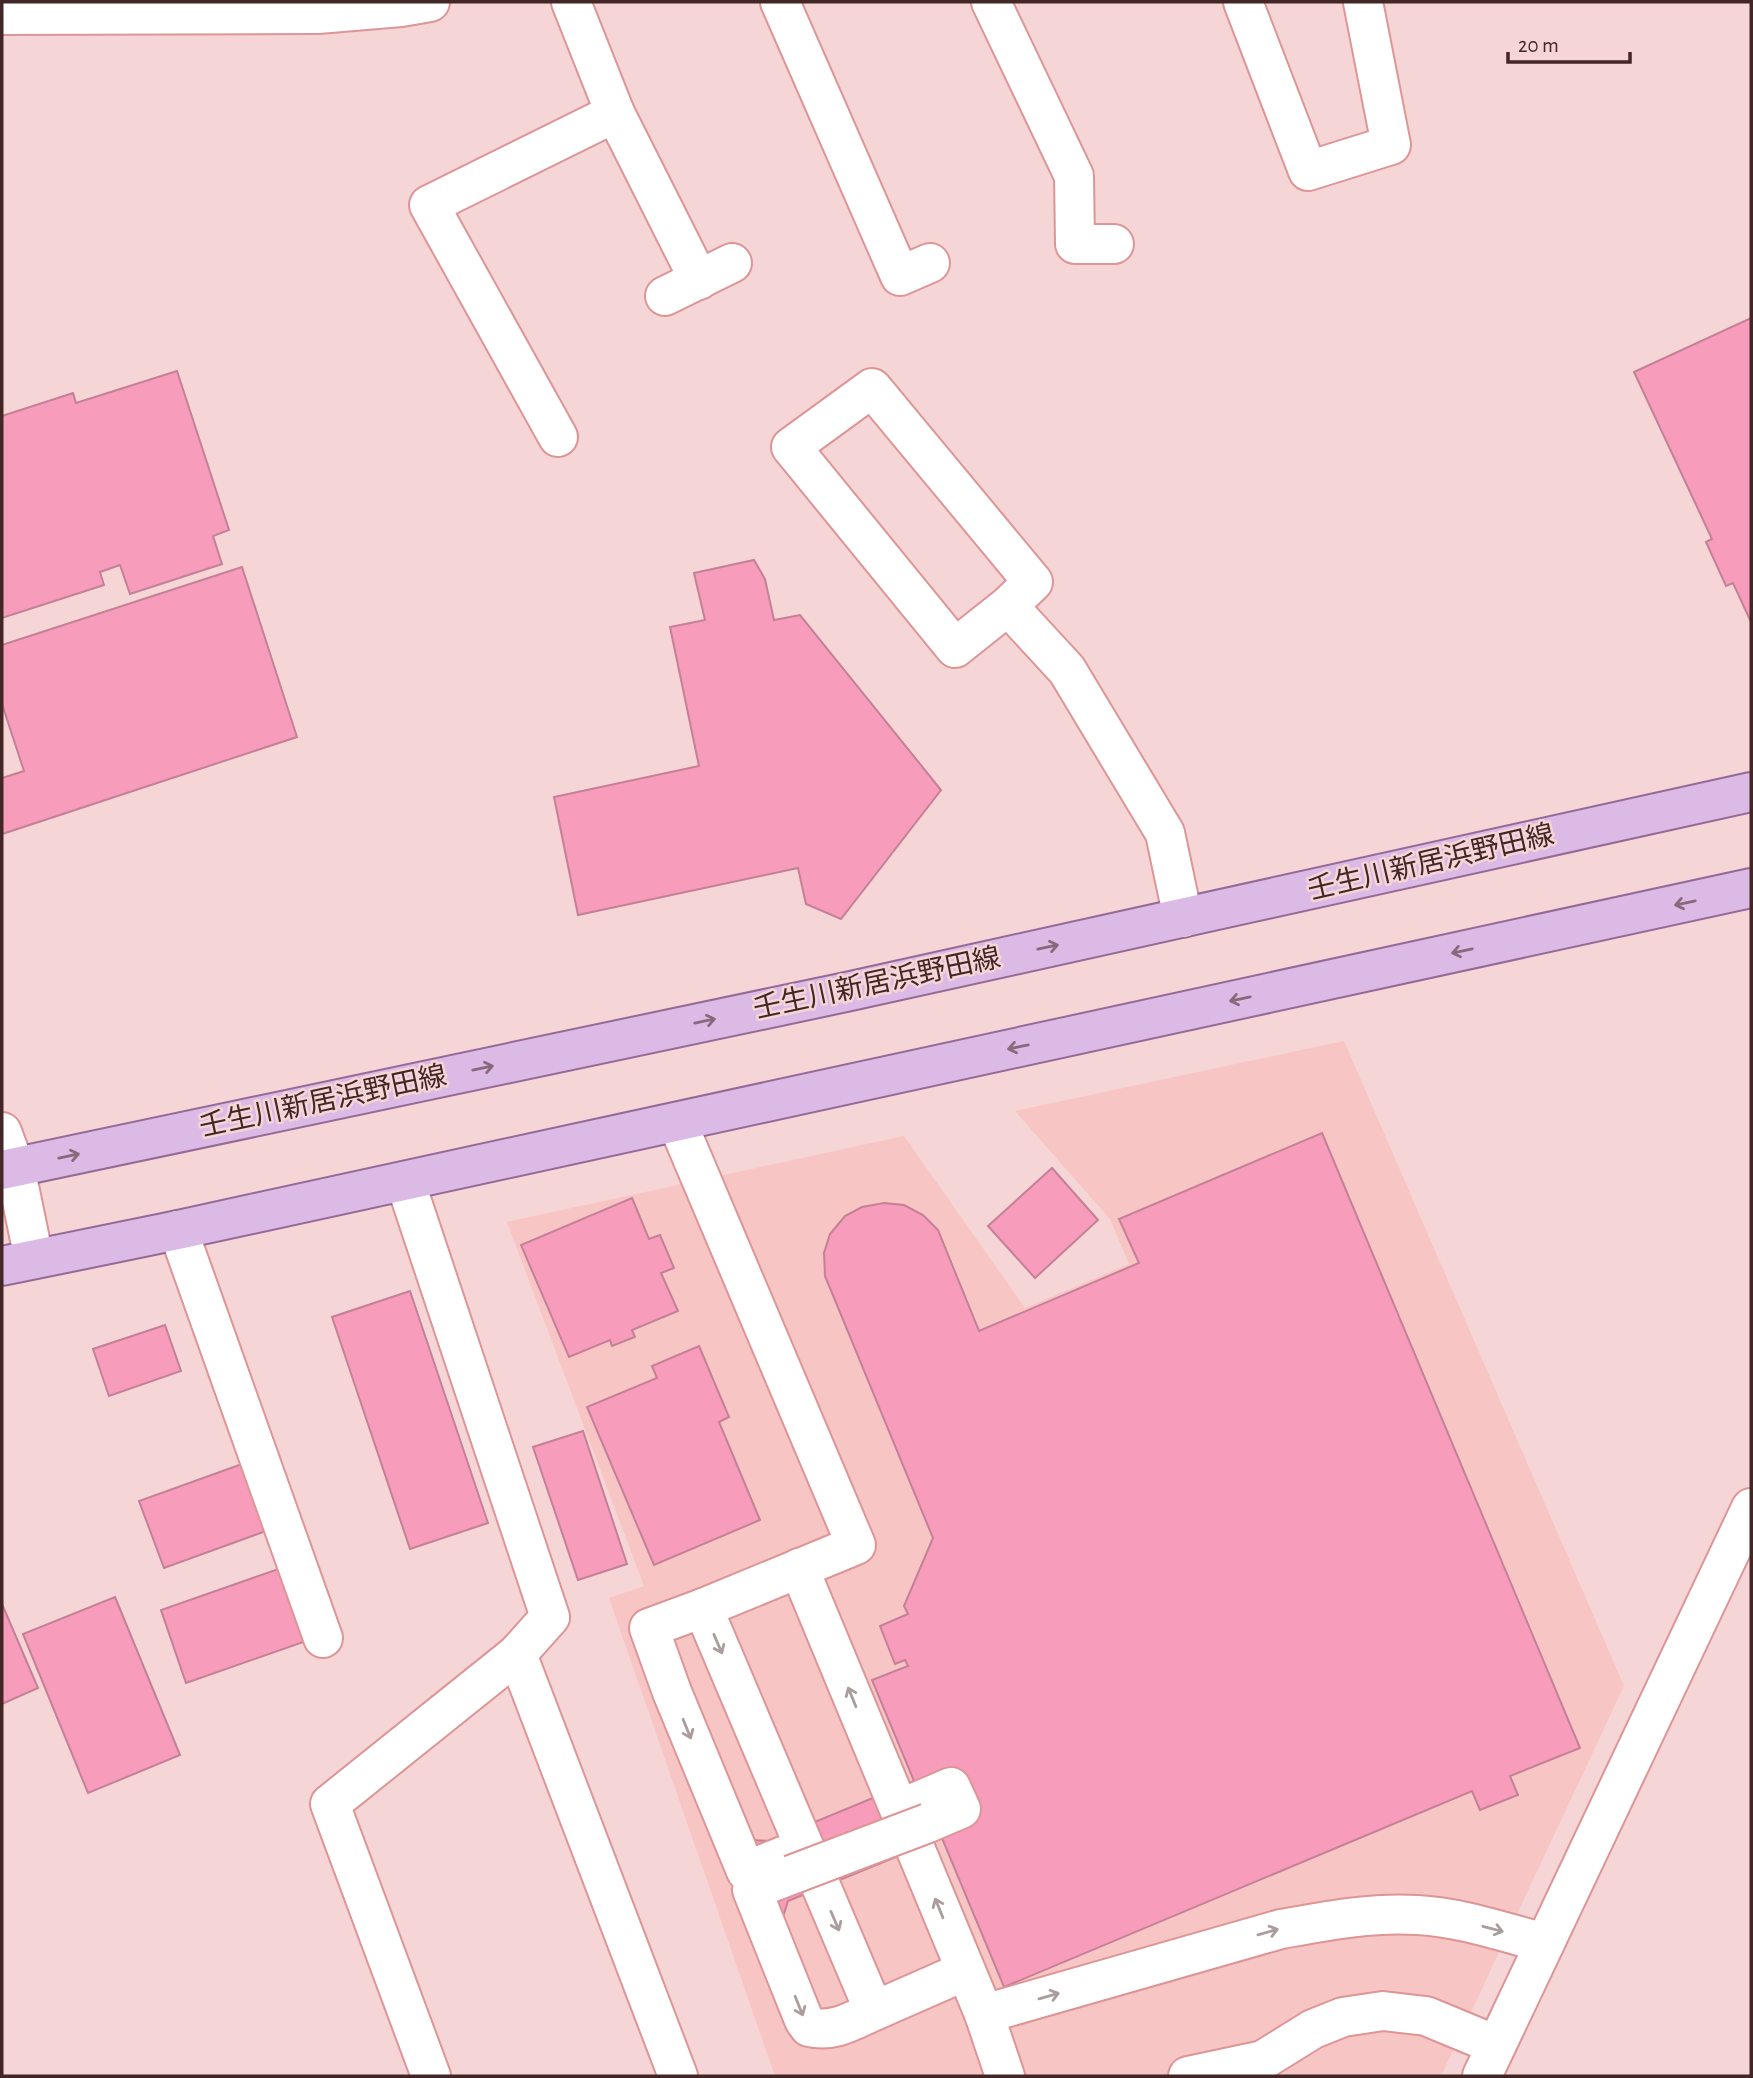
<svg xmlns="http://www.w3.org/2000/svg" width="1753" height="2078" font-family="'Alegreya Sans','Noto Sans JP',sans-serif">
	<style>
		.built { fill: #f8c5c5 }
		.building { fill: #f89cbb; stroke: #c48097; stroke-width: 2 }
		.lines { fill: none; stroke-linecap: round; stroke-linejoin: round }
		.minor-casing { stroke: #dd9596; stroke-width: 42 }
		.major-casing { stroke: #966997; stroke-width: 42 }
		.minor { stroke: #fff; stroke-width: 38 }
		.major { stroke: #dbbbe5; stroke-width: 38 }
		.minor-bridge-casing { stroke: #dd9596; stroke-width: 42; stroke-linecap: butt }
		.minor-bridge { stroke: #fff; stroke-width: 38 }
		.oneway { stroke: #87697c }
		.oneway2 { stroke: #aa9d9d }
		.labels { text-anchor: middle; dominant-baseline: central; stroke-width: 5; stroke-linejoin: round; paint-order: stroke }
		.street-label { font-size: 28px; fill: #432626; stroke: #f5d5d5 }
	</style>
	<rect width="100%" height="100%" fill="#f5d5d5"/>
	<polygon class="built" points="1344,1041 1624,1686 1441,2076 775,2076 609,1598 644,1586 507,1222 904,1136 1025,1308 1129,1264 1110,1219 1015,1111"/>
	<g class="building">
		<polygon points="1751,318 1751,622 1733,583 1726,586 1706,542 1712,539 1634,372"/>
		<polygon points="177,371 229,530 213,536 222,564 130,594 120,565 100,572 104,585 2,618 2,416 73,393 76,403"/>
		<polygon points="754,560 765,579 774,620 800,615 941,790 841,919 806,904 798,868 578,915 554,797 699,766 670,627 705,620 694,573"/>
		<polygon points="242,567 297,737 2,834 2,778 24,771 2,704 2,645"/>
		<polygon points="1322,1133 1580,1748 1510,1776 1518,1795 1480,1810 1472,1791 1004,1987 942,1838 788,1901 782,1920 813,2002 823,2012 797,2033 753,1840 769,1841 914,1781 872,1680 908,1666 905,1660 895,1664 880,1626 908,1614 904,1606 933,1538 825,1276 824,1253 830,1234 845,1216 862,1207 884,1203 904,1205 923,1215 938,1230 979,1331 1139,1263 1119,1219"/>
		<polygon points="1052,1168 1098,1220 1035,1278 988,1226"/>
		<polygon points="632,1198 649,1239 660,1235 674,1268 661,1273 678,1311 632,1330 635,1337 612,1346 610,1340 569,1357 521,1245"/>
		<polygon points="410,1291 488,1523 410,1549 332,1317"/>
		<polygon points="165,1325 181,1371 109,1396 93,1349"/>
		<polygon points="699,1346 729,1417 719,1422 760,1520 654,1565 587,1407 657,1378 652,1366"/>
		<polygon points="583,1431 627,1564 578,1580 533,1447"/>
		<polygon points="253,1460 277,1527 164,1568 139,1501"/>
		<polygon points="287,1566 312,1639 186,1683 161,1610"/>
		<polygon points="115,1597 180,1755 88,1793 23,1634"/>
		<polygon points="2,1604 38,1688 2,1704"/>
	</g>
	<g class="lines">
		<defs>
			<g id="minor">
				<polyline points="571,2 615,113 699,280"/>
				<polyline points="780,2 900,276 930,263"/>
				<polyline points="991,2 1074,176 1075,244 1114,244"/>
				<polyline points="1243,2 1308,171 1391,145 1363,2"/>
				<polyline points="2,15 318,14 401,7 430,2"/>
				<polyline points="665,296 732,263"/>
				<polyline points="558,437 429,205 615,113"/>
				<polyline points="1008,606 1033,582 872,388 791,447 955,648 1008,606 1067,670 1165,833 1183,918"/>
				<polyline points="677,1122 856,1545 703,1608 874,2011 965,1971"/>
				<polyline points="2,1132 15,1167 34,1259"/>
				<polyline points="405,1181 550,1617 517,1654 330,1804 431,2076"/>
				<polyline points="178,1230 323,1638"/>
				<polyline points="799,1568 984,2014 1005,2076"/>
				<polyline points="703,1608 649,1628 672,1692 746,1871 783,1856"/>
				<polyline points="517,1654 678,2076"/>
				<polyline points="916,1802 951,1787 961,1809 928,1823"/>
				<path d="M791,1875L752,1890L804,2020L809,2027C833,2033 852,2021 874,2011"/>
				<path d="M984,2014L1281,1929C1326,1921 1372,1912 1417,1915C1460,1917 1503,1932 1545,1943"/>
				<polyline points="1188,2076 1263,2060 1313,2029 1343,2017 1383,2011 1426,2016 1496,2045"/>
				<polyline points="1482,2076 1751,1508"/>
			</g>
			<g id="major">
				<polyline points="2,1170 846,992 1751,792"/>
				<polyline points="2,1266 178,1230 1751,888"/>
			</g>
		</defs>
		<use href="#minor" class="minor-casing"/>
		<use href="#major" class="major-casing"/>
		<use href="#minor" class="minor"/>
		<use href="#major" class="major"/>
		<defs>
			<polyline id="minor-bridge" points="791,1875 928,1823"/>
		</defs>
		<use href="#minor-bridge" class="minor-bridge-casing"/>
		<use href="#minor-bridge" class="minor-bridge"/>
	</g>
	<defs><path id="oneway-shaft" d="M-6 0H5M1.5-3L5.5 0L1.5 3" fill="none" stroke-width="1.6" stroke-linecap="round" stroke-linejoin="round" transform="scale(1.75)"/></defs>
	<g class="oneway">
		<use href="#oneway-shaft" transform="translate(1685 903) rotate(168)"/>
		<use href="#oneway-shaft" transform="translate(1048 947) rotate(-12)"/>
		<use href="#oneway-shaft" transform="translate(1462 951) rotate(168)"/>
		<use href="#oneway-shaft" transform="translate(1240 999) rotate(168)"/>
		<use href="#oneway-shaft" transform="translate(705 1021) rotate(-12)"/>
		<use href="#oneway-shaft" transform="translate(1018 1047) rotate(168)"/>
		<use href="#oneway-shaft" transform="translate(483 1068) rotate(-12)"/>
		<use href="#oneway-shaft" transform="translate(69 1156) rotate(-12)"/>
	</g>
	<g class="oneway2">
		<use href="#oneway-shaft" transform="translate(718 1644) rotate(67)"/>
		<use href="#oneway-shaft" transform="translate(852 1697) rotate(-112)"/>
		<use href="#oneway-shaft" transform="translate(687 1729) rotate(68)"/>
		<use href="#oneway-shaft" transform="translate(939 1908) rotate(-112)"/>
		<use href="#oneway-shaft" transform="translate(835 1921) rotate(67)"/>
		<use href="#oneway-shaft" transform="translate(1493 1929) rotate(15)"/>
		<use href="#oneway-shaft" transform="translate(1268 1932) rotate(-16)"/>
		<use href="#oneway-shaft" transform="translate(1049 1996) rotate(-16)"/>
		<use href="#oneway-shaft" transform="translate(799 2006) rotate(68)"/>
	</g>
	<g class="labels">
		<g class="street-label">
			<text transform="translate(1431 863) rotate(-13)">壬生川新居浜野田線</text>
			<text transform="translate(877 984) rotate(-12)">壬生川新居浜野田線</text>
			<text transform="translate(323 1102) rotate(-12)">壬生川新居浜野田線</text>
		</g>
	</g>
	<rect width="1753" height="2078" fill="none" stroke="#432626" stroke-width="7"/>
	<path d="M1508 52v10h122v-10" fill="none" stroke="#432626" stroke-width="3.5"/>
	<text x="1518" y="52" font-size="21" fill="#432626" stroke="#f5d5d5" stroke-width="5" paint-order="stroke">20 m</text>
</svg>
